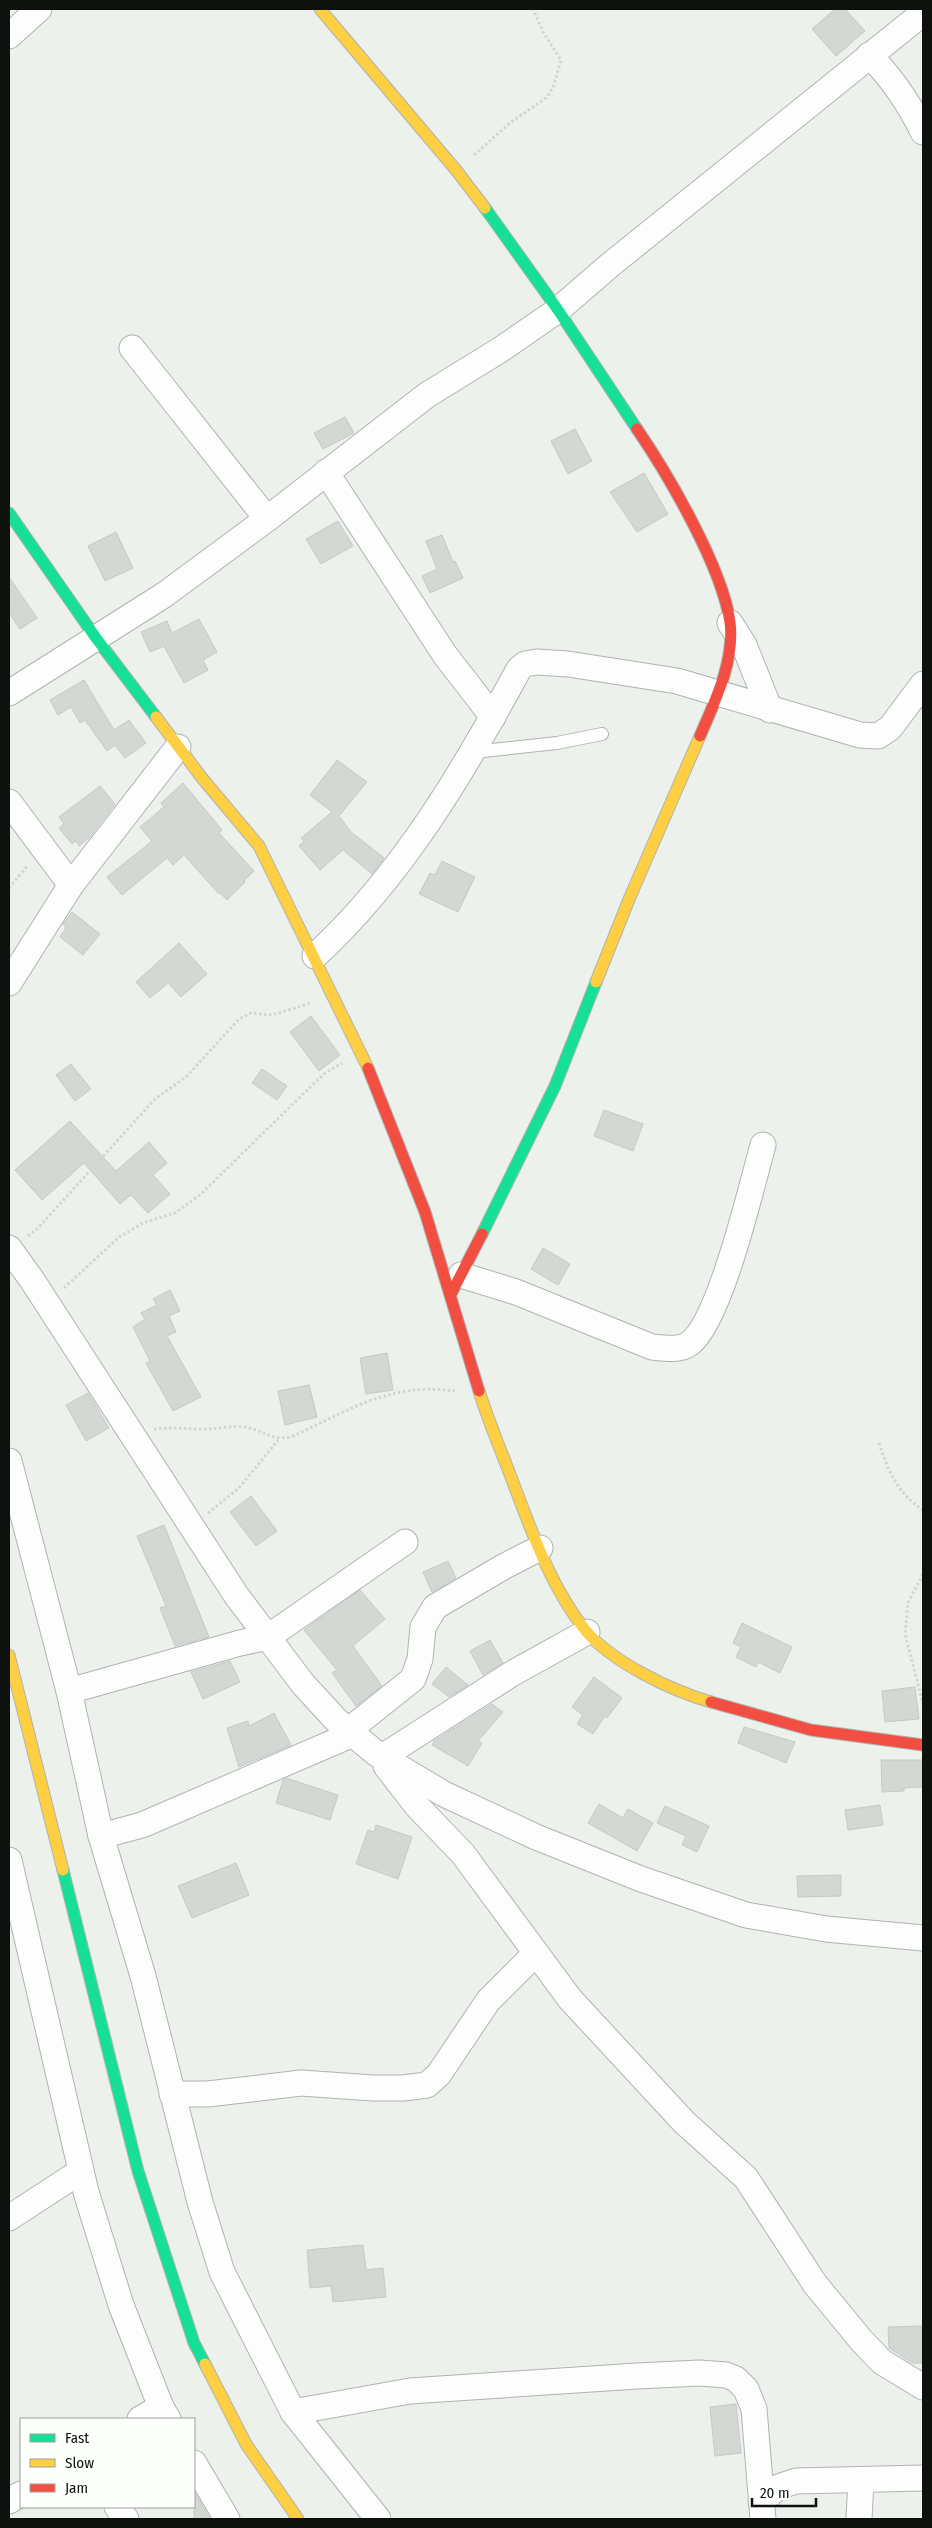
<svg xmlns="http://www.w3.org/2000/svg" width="932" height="2528" font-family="'Fira Sans Condensed',sans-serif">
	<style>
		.building { fill: #d4d8d4; stroke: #c6cac6 }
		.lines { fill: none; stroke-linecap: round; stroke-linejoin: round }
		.lane-casing { stroke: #b0b3b0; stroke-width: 14 }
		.street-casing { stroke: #b0b3b0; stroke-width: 27 }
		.fast-casing { stroke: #b0b3b0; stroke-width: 13 }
		.slow-casing { stroke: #b0b3b0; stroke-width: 13 }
		.jam-casing { stroke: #b0b3b0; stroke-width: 13 }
		.path { stroke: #d3d5d3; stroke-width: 3; stroke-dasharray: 2.5 2.5; stroke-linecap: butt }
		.lane { stroke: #fcfdfc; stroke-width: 12 }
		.street { stroke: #fcfdfc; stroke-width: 25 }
		.fast { stroke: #16e098; stroke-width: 11 }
		.slow { stroke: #ffcf43; stroke-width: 11 }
		.jam { stroke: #f24e42; stroke-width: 11 }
	</style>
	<rect width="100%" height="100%" fill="#ecf1ec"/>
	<g class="building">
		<polygon points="835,9 845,9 865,31 836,56 812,29"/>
		<polygon points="345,417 354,433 323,449 314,433"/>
		<polygon points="575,429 592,461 568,474 551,441"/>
		<polygon points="644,473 668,514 637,532 610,492"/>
		<polygon points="338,521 353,546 321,564 306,539"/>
		<polygon points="116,532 133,568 105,581 88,546"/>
		<polygon points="442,535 453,562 455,561 463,578 430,593 422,576 437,569 426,541"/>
		<polygon points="9,577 37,618 20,629 9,613"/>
		<polygon points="199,619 217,652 203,660 208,670 184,683 164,646 150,652 141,632 167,621 172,633"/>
		<polygon points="84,680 114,730 129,720 146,743 125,758 115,745 107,751 85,720 80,723 71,707 58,715 50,700"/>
		<polygon points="337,760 367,782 339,816 351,832 384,858 372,874 343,850 320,870 299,846 304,841 301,838 332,812 310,795"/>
		<polygon points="183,783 222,830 219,833 254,871 244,881 245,882 227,900 220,893 219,894 184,855 173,865 167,858 122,895 107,877 152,841 140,827 164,807 161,803"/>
		<polygon points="100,786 115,804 89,838 79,846 76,841 72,844 59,828 64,824 59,817"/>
		<polygon points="442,861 475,877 458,912 419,894 430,873 435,875"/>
		<polygon points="72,912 100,934 83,955 60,937 66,928 63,924"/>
		<polygon points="179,943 207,974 181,997 168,983 150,998 136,982"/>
		<polygon points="311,1016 340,1055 319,1071 290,1032"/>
		<polygon points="71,1064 91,1089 75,1101 56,1075"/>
		<polygon points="262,1069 287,1086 277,1100 252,1083"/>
		<polygon points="604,1110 643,1124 633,1151 594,1136"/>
		<polygon points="70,1121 116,1171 149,1142 167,1163 153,1175 170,1194 148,1213 131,1195 120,1204 84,1163 42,1200 15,1170"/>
		<polygon points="543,1248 570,1264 558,1285 531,1269"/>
		<polygon points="170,1290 180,1311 169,1316 176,1332 167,1336 201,1397 173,1411 146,1363 150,1361 133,1327 145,1319 141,1313 157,1305 153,1299"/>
		<polygon points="387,1353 393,1390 366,1394 360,1358"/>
		<polygon points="309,1385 317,1417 285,1425 278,1391"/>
		<polygon points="88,1393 109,1428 86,1441 66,1405"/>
		<polygon points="251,1496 277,1531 256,1546 230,1512"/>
		<polygon points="164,1525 209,1637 175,1646 160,1608 166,1606 137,1536"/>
		<polygon points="448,1561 456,1578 432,1592 423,1572"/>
		<polygon points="360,1590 385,1619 353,1646 382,1686 356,1706 332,1673 337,1670 304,1630"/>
		<polygon points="742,1623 792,1647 780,1673 758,1662 756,1667 736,1657 741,1647 733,1643"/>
		<polygon points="490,1640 503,1663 483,1675 470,1651"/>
		<polygon points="230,1661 240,1682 203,1699 191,1672"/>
		<polygon points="446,1667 468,1685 449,1697 432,1684"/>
		<polygon points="594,1677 622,1698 607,1718 605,1716 593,1734 577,1724 583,1715 572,1707"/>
		<polygon points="915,1687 919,1719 885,1722 882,1691"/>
		<polygon points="492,1704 503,1712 478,1741 482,1743 468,1766 432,1745 434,1741"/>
		<polygon points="274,1713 291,1745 239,1767 227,1728 248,1721 249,1726"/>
		<polygon points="744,1727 795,1742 786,1763 738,1743"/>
		<polygon points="881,1760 923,1760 923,1787 904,1788 904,1791 882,1792"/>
		<polygon points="286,1778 338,1795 330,1820 276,1803 283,1780"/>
		<polygon points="599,1804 623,1818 628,1809 653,1823 637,1851 588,1823"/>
		<polygon points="880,1805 883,1825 848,1830 845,1810"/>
		<polygon points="665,1806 709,1826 697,1852 682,1845 686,1836 657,1823"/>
		<polygon points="376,1825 412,1837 398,1879 356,1864 368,1830 374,1832"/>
		<polygon points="236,1863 249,1895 192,1918 178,1886"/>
		<polygon points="841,1875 841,1896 798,1897 797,1876"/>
		<polygon points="363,2245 366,2270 383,2268 386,2297 333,2302 331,2286 310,2288 307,2250"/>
		<polygon points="923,2326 923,2363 912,2363 889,2348 888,2327"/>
		<polygon points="736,2404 741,2453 715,2456 710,2407"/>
		<polygon points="196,2494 210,2519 194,2519 194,2496"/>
	</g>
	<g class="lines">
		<defs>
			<polyline id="lane" points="474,752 557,743 602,734"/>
			<g id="street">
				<polyline points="9,36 39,9"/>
				<path d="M869,55C892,78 909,103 923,132"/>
				<polyline points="132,348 267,519"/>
				<polyline points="326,472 445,655 493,717"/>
				<polyline points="730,623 744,645 770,710"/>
				<polyline points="9,693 164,595 267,519 427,395 500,350 558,310 610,265 923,13"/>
				<polyline points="9,802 71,885"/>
				<path d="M315,956C402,876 463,772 519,669L525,664L537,662L568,664L677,681L860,735L878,736L890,728L923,684"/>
				<polyline points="9,983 71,885 178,747"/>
				<polyline points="9,1248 32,1280 236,1595 303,1684 337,1721 377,1754 444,1794 536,1837 641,1879 746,1915 826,1929 923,1938"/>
				<path d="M461,1275L516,1292L652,1347C663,1348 679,1351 689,1344C720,1323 752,1184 763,1145"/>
				<polyline points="9,1461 69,1691 101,1836 143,1976 200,2202 222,2272 293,2412 378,2519"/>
				<polyline points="69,1691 240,1643 268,1637 405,1542"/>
				<polyline points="349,1730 413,1679 420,1659 423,1627 435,1607 503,1567 540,1548"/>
				<polyline points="382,1757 513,1673 587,1632"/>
				<polyline points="386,1766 417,1806 463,1854 570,1999 684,2122 746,2178 815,2284 861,2340 882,2362 923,2387"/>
				<polyline points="101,1836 142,1825 353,1734"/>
				<polyline points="9,1860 86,2192 121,2305 161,2407 168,2419"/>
				<polyline points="172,2094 208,2094 301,2083 373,2088 403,2088 427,2085 439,2074 488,2001 535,1954"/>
				<polyline points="9,2218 81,2171"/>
				<polyline points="293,2412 410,2391 637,2376 699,2373 726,2375 736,2379 746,2389 754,2409 763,2519"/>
				<polyline points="140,2419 161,2407"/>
				<polyline points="194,2463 227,2519"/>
				<polyline points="9,2501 21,2494"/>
				<polyline points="761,2502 778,2487 796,2481 923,2478"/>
				<polyline points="117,2507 126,2519"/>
				<polyline points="859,2519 861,2480"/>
			</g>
			<g id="fast">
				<polyline points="485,208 558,310 637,429"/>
				<polyline points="9,513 96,638 156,717"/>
				<polyline points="482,1234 555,1086 596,982"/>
				<polyline points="63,1870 138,2171 194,2343 205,2364"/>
			</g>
			<g id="slow">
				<polyline points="320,9 456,170 485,208"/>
				<polyline points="156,717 202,778 259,846 368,1068"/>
				<polyline points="596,982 630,897 700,736"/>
				<path d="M479,1391C488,1420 500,1448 511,1477C531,1529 550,1587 586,1631C612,1662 672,1691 711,1702"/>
				<polyline points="9,1655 63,1870"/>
				<polyline points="205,2364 246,2444 298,2519"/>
			</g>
			<g id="jam">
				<path d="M637,429C669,476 722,567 730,622C735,661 715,701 700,736"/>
				<polyline points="368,1068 425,1212 479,1391"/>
				<polyline points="451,1294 482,1234"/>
				<polyline points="711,1702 811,1730 923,1745"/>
			</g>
		</defs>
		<use href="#lane" class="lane-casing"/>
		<use href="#street" class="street-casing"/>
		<use href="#fast" class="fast-casing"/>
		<use href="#slow" class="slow-casing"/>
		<use href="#jam" class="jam-casing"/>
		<g class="path">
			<polyline points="474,155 510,123 546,98 553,88 561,60 543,32 533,9"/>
			<polyline points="9,888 28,865"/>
			<polyline points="28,1236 39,1227 155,1099 187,1076 239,1019 251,1013 272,1015 311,1003"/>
			<polyline points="64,1288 119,1237 143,1223 175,1213 201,1194 300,1097 324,1074 342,1063"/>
			<path d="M154,1429C170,1427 185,1429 201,1429C215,1430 229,1425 243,1427C263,1429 269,1441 291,1437C348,1411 389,1382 455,1391"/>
			<path d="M879,1443C888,1471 898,1494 923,1510"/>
			<polyline points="208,1513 239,1488 278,1440"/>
			<polyline points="923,1574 908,1603 905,1634 923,1704"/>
		</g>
		<use href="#lane" class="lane"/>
		<use href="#street" class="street"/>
		<use href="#fast" class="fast"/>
		<use href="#slow" class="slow"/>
		<use href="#jam" class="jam"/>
	</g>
	<rect width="932" height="2528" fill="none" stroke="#0e120e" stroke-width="20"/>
	<rect x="20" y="2418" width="175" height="90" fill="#fdfffd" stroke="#9da09d"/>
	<rect x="30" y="2434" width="25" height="8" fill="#16e098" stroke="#9da09d"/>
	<text x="65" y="2443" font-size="15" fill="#0e120e">Fast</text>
	<rect x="30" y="2459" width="25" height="8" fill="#ffcf43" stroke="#9da09d"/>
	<text x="65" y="2468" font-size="15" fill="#0e120e">Slow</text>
	<rect x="30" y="2484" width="25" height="8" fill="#f24e42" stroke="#9da09d"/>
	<text x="65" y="2493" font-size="15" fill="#0e120e">Jam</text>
	<path d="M752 2498v8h64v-8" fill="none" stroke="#0e120e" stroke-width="2.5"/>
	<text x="760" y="2498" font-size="15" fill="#0e120e" stroke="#fdfffd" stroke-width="4" paint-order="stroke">20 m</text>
</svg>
